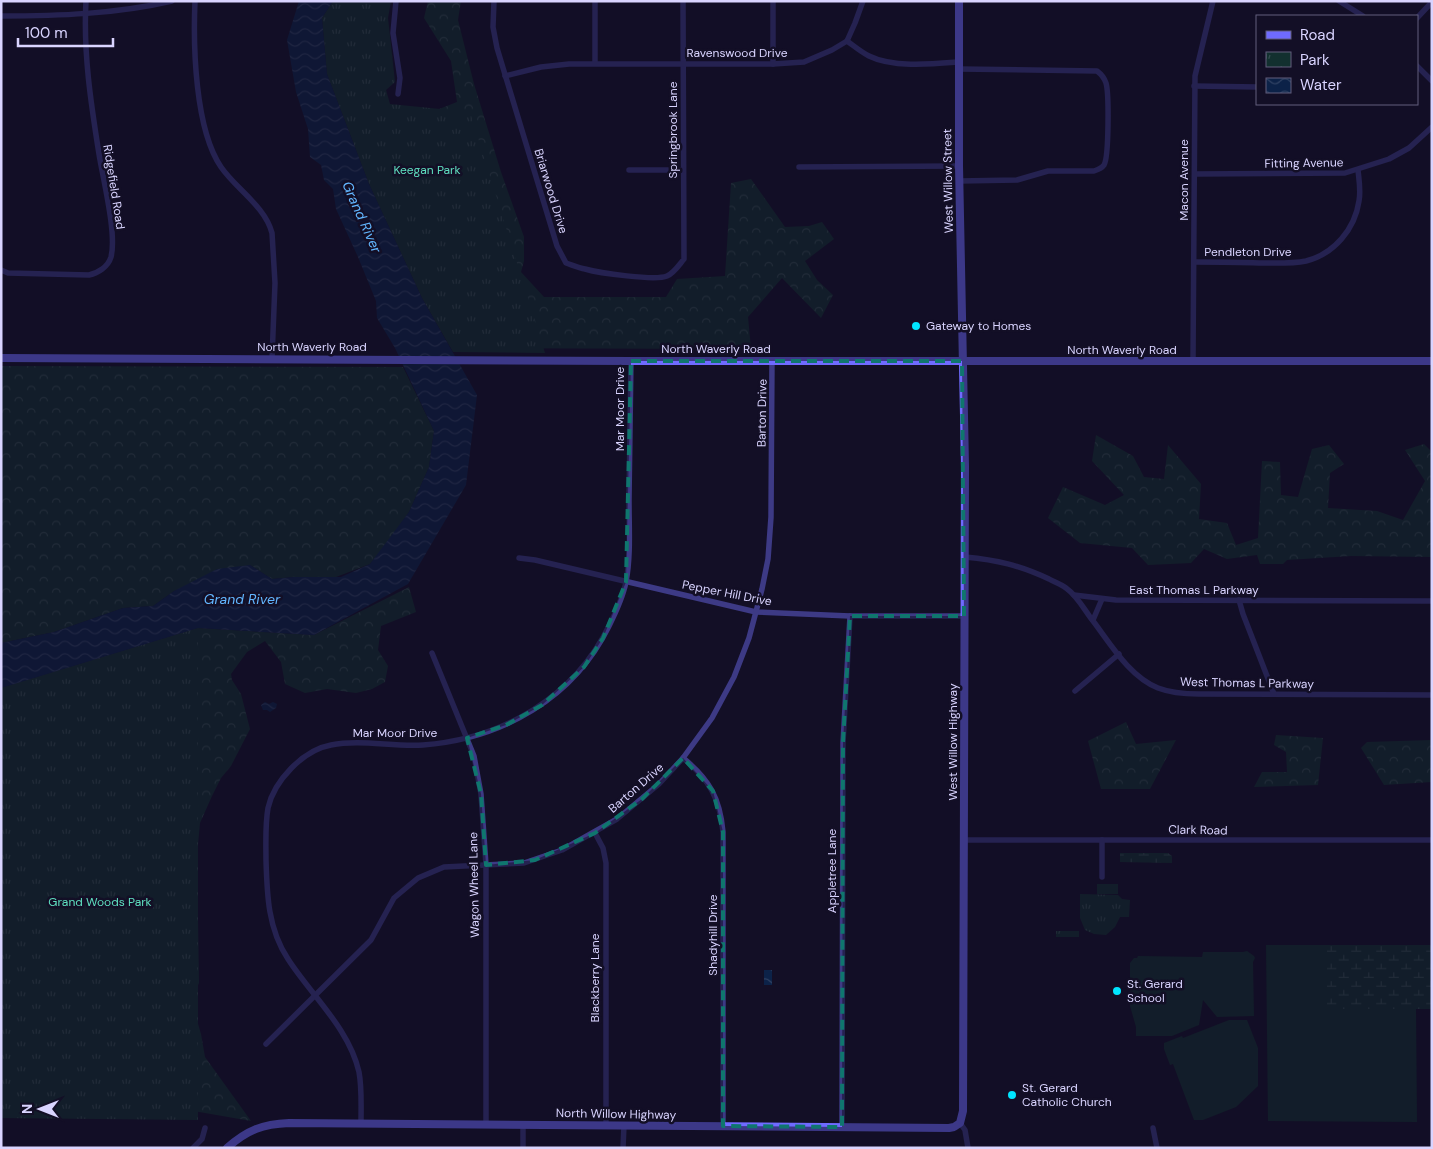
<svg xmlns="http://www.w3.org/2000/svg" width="1433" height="1149" font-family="'DM Sans',sans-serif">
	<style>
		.grass { fill: #12302f }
		.forest { fill: url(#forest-crowns) }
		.wetland { fill: url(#wetland-marsh) }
		.park { fill: url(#park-tufts) }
		.water { fill: url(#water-waves) }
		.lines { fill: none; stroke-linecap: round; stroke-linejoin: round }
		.street { stroke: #3d3a85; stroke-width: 5.5 }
		.secondary { stroke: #6f6bff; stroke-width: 8 }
		.marked { fill: none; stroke: #0f766e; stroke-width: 4; stroke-dasharray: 10 6; stroke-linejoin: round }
		.poi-dot { fill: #00e5ff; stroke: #130f26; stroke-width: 2 }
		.labels { text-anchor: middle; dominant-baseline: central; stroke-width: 5; stroke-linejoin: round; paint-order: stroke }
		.street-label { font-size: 12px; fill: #d9d4ff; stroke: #130f26 }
		.park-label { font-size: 12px; fill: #5fe0c0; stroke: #130f26 }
		.poi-label { font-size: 12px; fill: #d9d4ff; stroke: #130f26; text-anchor: start }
		.water-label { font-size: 14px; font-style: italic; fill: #62b6ff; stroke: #130f26 }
	</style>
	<defs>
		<pattern id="forest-crowns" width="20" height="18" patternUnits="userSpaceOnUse" patternTransform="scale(1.25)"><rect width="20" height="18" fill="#12302f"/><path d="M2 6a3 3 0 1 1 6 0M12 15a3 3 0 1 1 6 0" fill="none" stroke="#344d4e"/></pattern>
		<pattern id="wetland-marsh" width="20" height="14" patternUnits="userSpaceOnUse" patternTransform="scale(1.25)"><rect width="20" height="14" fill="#12302f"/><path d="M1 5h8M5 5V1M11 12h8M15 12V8" fill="none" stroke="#344d4e"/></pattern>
		<pattern id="park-tufts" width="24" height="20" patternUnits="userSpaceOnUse" patternTransform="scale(1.25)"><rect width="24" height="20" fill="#12302f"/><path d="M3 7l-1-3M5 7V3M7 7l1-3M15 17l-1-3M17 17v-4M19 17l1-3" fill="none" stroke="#344d4e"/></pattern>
		<pattern id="water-waves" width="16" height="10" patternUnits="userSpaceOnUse" patternTransform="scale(1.25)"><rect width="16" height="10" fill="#0c2248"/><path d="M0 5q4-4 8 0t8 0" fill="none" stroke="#2f4163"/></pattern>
	</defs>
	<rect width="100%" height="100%" fill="#130f26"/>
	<g class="grass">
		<rect x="1097" y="884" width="21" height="10"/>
		<polygon points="1266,945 1327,945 1327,1009 1416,1009 1417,1122 1268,1121"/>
		<polygon points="1247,951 1254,956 1255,958 1253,962 1254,1016 1217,1017 1203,1000 1199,1025 1172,1036 1136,1036 1136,1027 1130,1006 1130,963 1134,958 1137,958 1138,956 1202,957 1203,952 1243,952"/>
		<polygon points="1229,1020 1247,1020 1258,1048 1258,1086 1236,1107 1203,1120 1194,1120 1173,1064 1170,1065 1164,1049 1164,1043 1182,1036 1183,1038"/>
	</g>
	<g class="forest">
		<polygon points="428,1 461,1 458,20 474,84 501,172 524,237 524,261 521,272 544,297 666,297 677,279 725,276 731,183 751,179 785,227 809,226 822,222 834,239 805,261 817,280 833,295 821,318 782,278 748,317 751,349 455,348 380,84 389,108 429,113 457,102 451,61 424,18"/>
		<polygon points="1,366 403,367 434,431 429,467 409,512 386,544 370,564 336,577 294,577 272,579 250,565 174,591 153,606 123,608 54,632 1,643"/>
		<polygon points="1096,435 1133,456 1144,477 1164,479 1168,445 1201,484 1199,519 1227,523 1236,545 1258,538 1262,461 1280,462 1281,495 1298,497 1312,449 1329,445 1344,464 1330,473 1328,508 1377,511 1403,520 1425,481 1405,450 1424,444 1432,452 1432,557 1351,556 1287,560 1283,564 1260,564 1257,555 1227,559 1204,549 1191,563 1148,565 1132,548 1080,543 1048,518 1063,487 1105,505 1124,495 1092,461"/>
		<polygon points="409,587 416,612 381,626 378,650 388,666 385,682 372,689 356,693 327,689 305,693 285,684 281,662 265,641 247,652 231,674 232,680 241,694 250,729 231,766 221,778 212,796 200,823 197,855 199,983 191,1000 201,1034 205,1057 251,1121 188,1110 1,688 198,628 314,635"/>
		<polygon points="1126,722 1136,744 1176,740 1150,789 1101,789 1088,741"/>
		<polygon points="1276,735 1323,738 1318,785 1254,787 1262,772 1287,772 1286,752 1274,745"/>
		<polygon points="1432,740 1432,782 1384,785 1361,748 1367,742"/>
	</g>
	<g class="wetland">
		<polygon points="1120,853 1168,853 1172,856 1172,863 1120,862"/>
		<rect x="1327" y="945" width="105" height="64"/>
	</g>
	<g class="park">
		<polygon points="333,1 391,1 388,18 395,82 386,90 390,104 470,112 545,353 453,352 422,298 369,184 327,74 322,18"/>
		<polygon points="198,628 198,1120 1,1118 1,688"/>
		<polygon points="1080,894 1118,895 1122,899 1130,900 1129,917 1120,917 1115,927 1106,935 1094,934 1085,930 1080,918"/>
		<rect x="1056" y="931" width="23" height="6"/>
	</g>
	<g class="water">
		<polygon points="299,1 333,1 322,18 327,74 369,184 422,298 477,395 466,485 408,584 314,635 198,628 1,688 1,643 54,632 123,608 153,606 174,591 217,569 250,565 272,579 294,577 341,577 370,564 409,512 429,467 434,431 395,348 377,318 376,301 358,257 336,209 333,189 324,180 321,165 310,157 308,129 296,92 287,40"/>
		<polygon points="265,702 269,704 273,702 277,704 276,708 270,712 267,710 263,710 261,705"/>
		<rect x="764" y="970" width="8" height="15"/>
	</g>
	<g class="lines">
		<g class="street">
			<path d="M195,1C193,46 195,129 221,167C236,189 265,206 272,233L275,283L272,358"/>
			<polyline points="396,1 393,33 400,78 398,94"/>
			<path d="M494,1L493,27L497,48L557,246L566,263C572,265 579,268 585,269C599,273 655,281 667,276C674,273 679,265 684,259L683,1"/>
			<polyline points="1339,1 1363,16"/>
			<path d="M1,16C58,16 116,14 172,1"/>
			<polyline points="1417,18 1432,2"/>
			<path d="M847,41C854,46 861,52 869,56C893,68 933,64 959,62"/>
			<polyline points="595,63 595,1"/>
			<polyline points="773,64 773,1"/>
			<polyline points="1417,66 1432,81"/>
			<polyline points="505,76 541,67 569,64 773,64 804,62 832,50 847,41 855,23 863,1"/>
			<polyline points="1194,86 1257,87"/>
			<polyline points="799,167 959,166"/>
			<polyline points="629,170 683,170"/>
			<polyline points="1195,174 1345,173 1389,159 1409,148 1432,127"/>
			<path d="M959,181L1017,180L1048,171H1094C1097,170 1102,168 1104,165C1109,157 1109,93 1106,83C1104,77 1101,74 1097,71L959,69"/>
			<path d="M1194,262C1216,262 1237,262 1259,263C1275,263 1291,264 1306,261C1334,254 1355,229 1359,201C1361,191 1359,180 1358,170"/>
			<path d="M1,270L8,273L89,275C98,273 108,267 111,257C117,234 103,179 99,154C91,104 83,52 86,1"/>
			<polyline points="1193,361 1195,76 1213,1"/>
			<path d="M965,557C997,560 1019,565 1049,579C1054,582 1061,584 1066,588C1076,595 1083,607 1090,617C1109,641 1128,676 1158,688C1171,693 1185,694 1199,694L1432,695"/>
			<polyline points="519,558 535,560 756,612 850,616 964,616"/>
			<polyline points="1074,595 1116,600 1432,601"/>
			<polyline points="1239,600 1243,614 1274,694"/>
			<polyline points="1093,620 1102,599"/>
			<polyline points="432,653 474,756 481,794 486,865 486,1124"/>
			<polyline points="1075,691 1119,654"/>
			<path d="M683,758C709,779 720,798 723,832V1126"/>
			<polyline points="595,833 603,848 606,863 606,1125"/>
			<polyline points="964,840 1432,840"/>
			<polyline points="1102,877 1102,840"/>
			<polyline points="266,1044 371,940 394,898 418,878 444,867 524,863 562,850 617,819 659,784 683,758 712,718 734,677 749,638 762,589 768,559 771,517 772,360"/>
			<path d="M361,1123C361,1106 362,1088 359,1072C349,1028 311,995 288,959C268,929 267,895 266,860C266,843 265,825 268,808C274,781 303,750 331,745C361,739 392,747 423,745C502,739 574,698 609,626C616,612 623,597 626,582C631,556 629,527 629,500C630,453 630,407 631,361"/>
			<polyline points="960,1123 965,1130 968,1148"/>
			<polyline points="842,1127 843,743 850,616"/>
			<polyline points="1153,1128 1157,1148"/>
			<polyline points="193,1148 202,1139 205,1128"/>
			<polyline points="523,1148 523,1124"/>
			<polyline points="623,1148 624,1125"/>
		</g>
		<g class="secondary">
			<polyline points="1,358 631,361 1432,361"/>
			<path d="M227,1148C247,1130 263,1124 289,1123L949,1128L954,1127L960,1123L963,1111L965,466L959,166V1"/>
		</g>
	</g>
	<path d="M0 0H1433V1149H0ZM631,361H962L964,616H850L843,743L842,1127L723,1126V832L713,791L683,758L642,799L595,833L535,860L486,865L481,794L467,738L506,725L542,705L584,667L603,638L626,582Z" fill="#130f26" fill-opacity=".55" fill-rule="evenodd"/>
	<path class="marked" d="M631,361H962L964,616H850L843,743L842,1127L723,1126V832L713,791L683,758L642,799L595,833L535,860L486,865L481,794L467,738L506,725L542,705L584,667L603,638L626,582Z"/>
	<g class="poi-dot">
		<circle cx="916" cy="326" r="5"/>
		<circle cx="1117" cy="991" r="5"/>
		<circle cx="1012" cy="1095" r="5"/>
	</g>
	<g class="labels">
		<g class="street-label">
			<text x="737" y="53">Ravenswood Drive</text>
			<text transform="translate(673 130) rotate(-90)">Springbrook Lane</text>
			<text transform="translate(1304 163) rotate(-1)">Fitting Avenue</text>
			<text transform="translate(1184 180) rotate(-90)">Macon Avenue</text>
			<text transform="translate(948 181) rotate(-91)">West Willow Street</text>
			<text transform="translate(114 187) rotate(81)">Ridgefield Road</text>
			<text transform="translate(551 191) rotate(73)">Briarwood Drive</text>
			<text x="1248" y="252">Pendleton Drive</text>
			<text x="312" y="347">North Waverly Road</text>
			<text x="716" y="349">North Waverly Road</text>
			<text x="1122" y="350">North Waverly Road</text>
			<text transform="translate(620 409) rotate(-90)">Mar Moor Drive</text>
			<text transform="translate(762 413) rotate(-89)">Barton Drive</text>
			<text x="1194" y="590">East Thomas L Parkway</text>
			<text transform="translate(727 593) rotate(11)">Pepper Hill Drive</text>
			<text transform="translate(1247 683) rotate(1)">West Thomas L Parkway</text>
			<text x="395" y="733">Mar Moor Drive</text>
			<text transform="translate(953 742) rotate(-90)">West Willow Highway</text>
			<text transform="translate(636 788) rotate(-41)">Barton Drive</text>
			<text transform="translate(1198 830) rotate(1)">Clark Road</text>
			<text transform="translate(832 871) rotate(-90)">Appletree Lane</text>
			<text transform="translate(474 885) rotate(-91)">Wagon Wheel Lane</text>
			<text transform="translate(713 935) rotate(-90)">Shadyhill Drive</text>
			<text transform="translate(595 978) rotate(-90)">Blackberry Lane</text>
			<text transform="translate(616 1114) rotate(1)">North Willow Highway</text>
		</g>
		<g class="park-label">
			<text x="427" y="170">Keegan Park</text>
			<text x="100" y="902">Grand Woods Park</text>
		</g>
		<g class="poi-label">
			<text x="926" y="326">Gateway to Homes</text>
			<text x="1127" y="984">St. Gerard<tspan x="1127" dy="14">School</tspan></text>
			<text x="1022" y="1088">St. Gerard<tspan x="1022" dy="14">Catholic Church</tspan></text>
		</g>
		<g class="water-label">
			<text transform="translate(362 217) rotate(66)">Grand River</text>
			<text x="242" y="599">Grand River</text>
		</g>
	</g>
	<rect width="1433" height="1149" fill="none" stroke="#d9d4ff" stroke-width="5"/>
	<rect x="1256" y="15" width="162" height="90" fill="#130f26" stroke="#625e7d"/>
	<rect x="1266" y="31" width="25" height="8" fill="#6f6bff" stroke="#625e7d"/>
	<text x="1300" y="40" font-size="15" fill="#d9d4ff">Road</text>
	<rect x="1266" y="52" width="25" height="15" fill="url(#park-tufts)" stroke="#625e7d"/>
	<text x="1300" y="65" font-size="15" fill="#d9d4ff">Park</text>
	<rect x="1266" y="78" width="25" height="15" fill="url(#water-waves)" stroke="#625e7d"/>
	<text x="1300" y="90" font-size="15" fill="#d9d4ff">Water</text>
	<g transform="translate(40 1109) rotate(270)" stroke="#130f26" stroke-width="4" paint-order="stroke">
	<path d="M0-4L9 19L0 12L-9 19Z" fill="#d9d4ff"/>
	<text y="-8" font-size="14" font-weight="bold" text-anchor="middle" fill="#d9d4ff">N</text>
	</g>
	<path d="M18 38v8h95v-8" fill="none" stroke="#d9d4ff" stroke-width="2.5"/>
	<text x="25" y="38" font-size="15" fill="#d9d4ff" stroke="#130f26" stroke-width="4" paint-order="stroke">100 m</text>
</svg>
